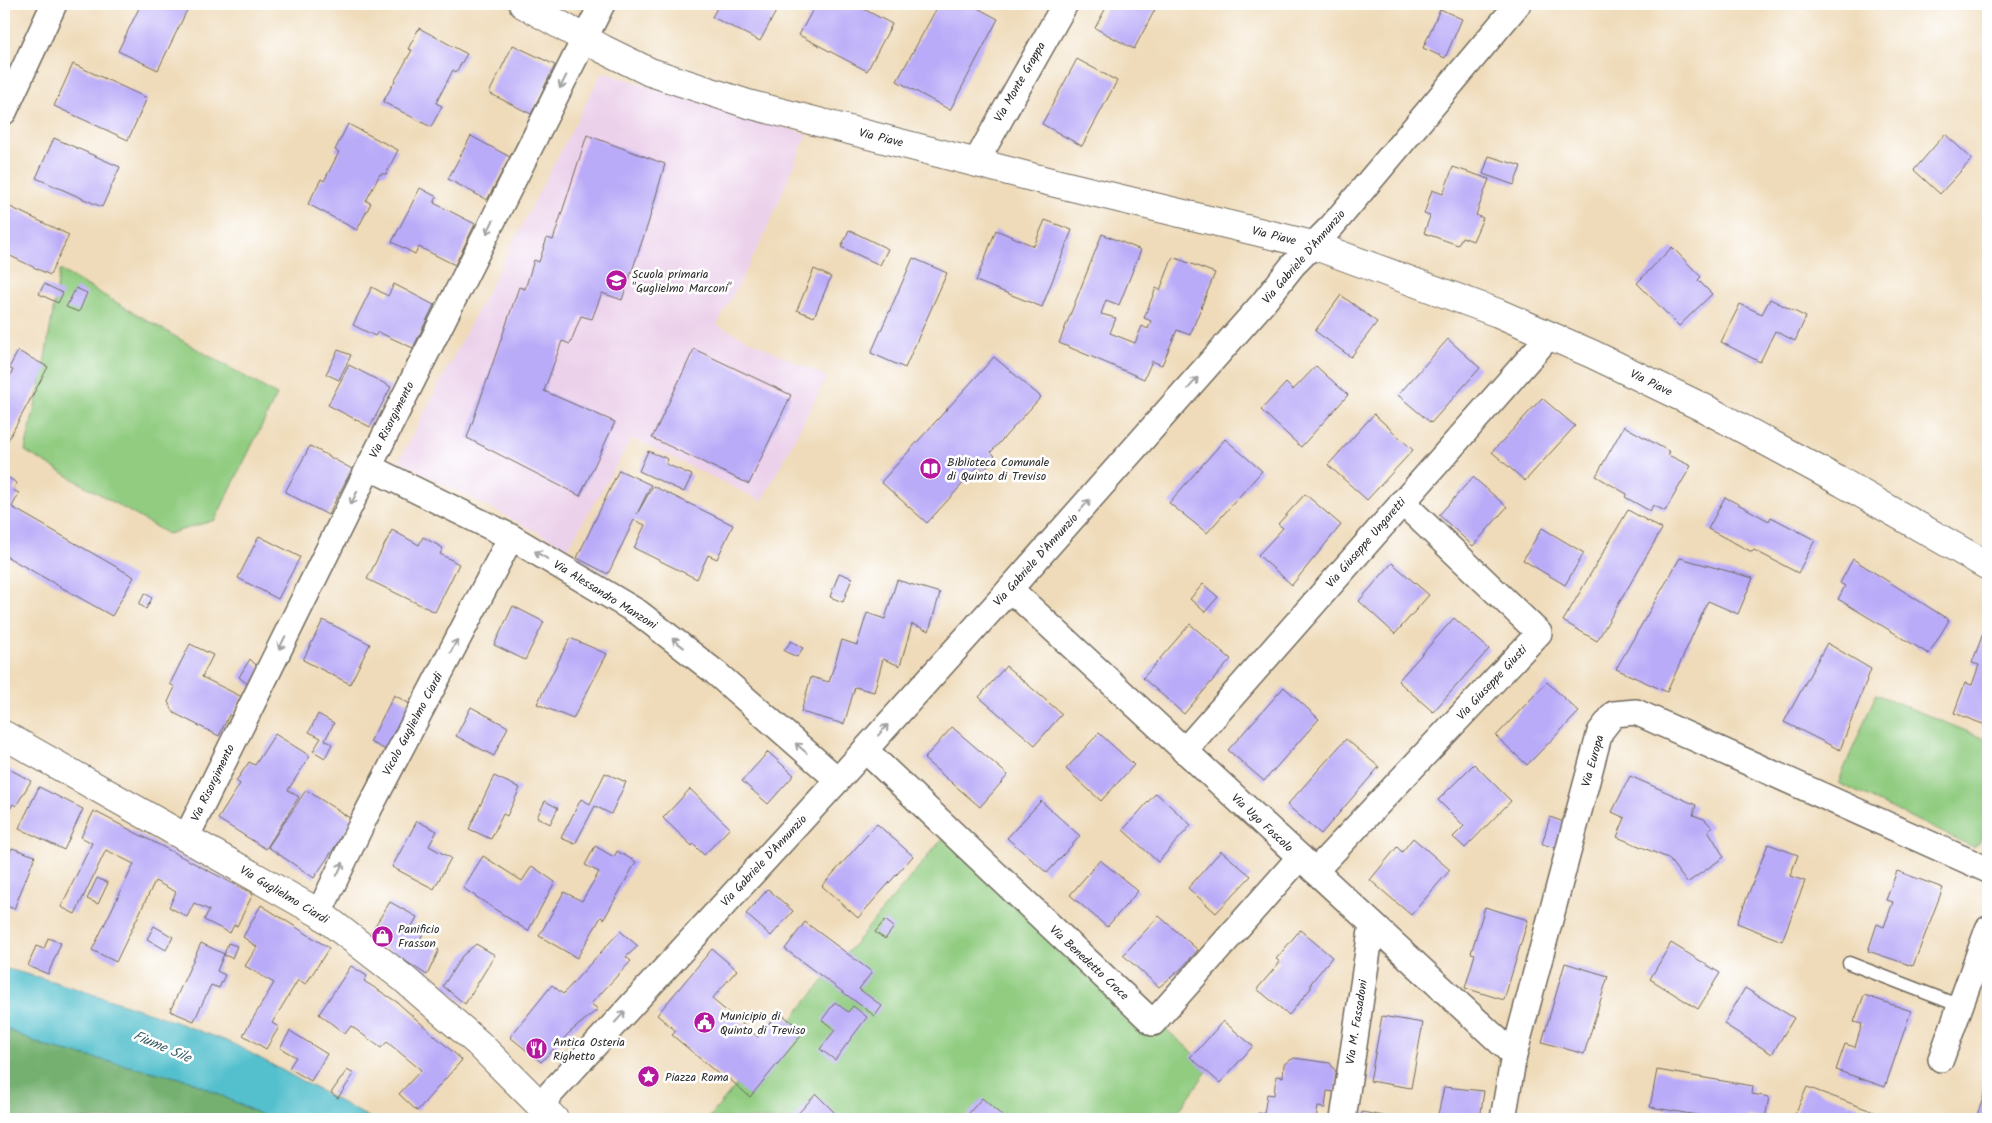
<svg xmlns="http://www.w3.org/2000/svg" width="1992" height="1123" font-family="Kalam,sans-serif">
	<style>
		.built { fill: #ecd1eb }
		.green { fill: #91cc81; stroke: #5e7c56 }
		.forest { fill: #74b06f; stroke: #506e4d }
		.water { fill: #54c0cd; stroke: #40767c }
		.building { fill: #baabf8 }
		.lines { fill: none; stroke-linecap: round; stroke-linejoin: round }
		.service-casing { stroke: #70695d; stroke-width: 15 }
		.minor-casing { stroke: #70695d; stroke-width: 28 }
		.secondary-casing { stroke: #70695d; stroke-width: 30 }
		.service { stroke: #fff; stroke-width: 12 }
		.minor { stroke: #fff; stroke-width: 25 }
		.secondary { stroke: #fff; stroke-width: 28 }
		.oneway { stroke: #a0a0a0 }
		.labels { text-anchor: middle; dominant-baseline: central; stroke-width: 5; stroke-linejoin: round; paint-order: stroke }
		.street-label { font-size: 12px; fill: #2b2b2b; stroke: #fff }
		.poi-label { font-size: 12px; fill: #2b2b2b; stroke: #fff; text-anchor: start }
		.water-label { font-size: 14px; font-style: italic; fill: #395f64; stroke: #fff }
	</style>
	<rect width="100%" height="100%" fill="#fff"/>
	<filter id="ink" filterUnits="userSpaceOnUse"><feTurbulence type="fractalNoise" baseFrequency=".02" numOctaves="2"/><feDisplacementMap in="SourceGraphic" scale="10" xChannelSelector="R" yChannelSelector="G"/><feConvolveMatrix kernelMatrix="1 2 1 2 8 2 1 2 1" color-interpolation-filters="sRGB"/></filter>
	<filter id="wash" filterUnits="userSpaceOnUse"><feTurbulence type="fractalNoise" baseFrequency=".0096" numOctaves="4" result="noise"/><feDisplacementMap in="SourceGraphic" scale="20" xChannelSelector="R" yChannelSelector="G"/><feGaussianBlur stdDeviation="1.12" result="paint"/><feColorMatrix in="noise" values="0 0 0 0 0 0 0 0 0 0 0 0 0 0 0 0 0 1.4 0 .05"/><feComposite in="paint" operator="in"/></filter>
	<g filter="url(#wash)">
		<rect width="100%" height="100%" fill="#efdbba"/>
		<polygon class="built" points="602,72 807,134 763,238 717,325 827,377 762,501 632,438 568,548 399,461"/>
		<g class="green">
			<polygon points="60,270 277,395 215,520 168,534 25,451 43,370"/>
			<polygon points="1876,694 1988,740 1988,822 1979,843 1973,847 1838,783"/>
			<polygon points="943,838 1210,1067 1173,1119 708,1119"/>
		</g>
		<polygon class="forest" points="4,1028 47,1047 189,1080 270,1119 4,1119"/>
		<polygon class="water" points="4,968 52,981 151,1013 232,1043 372,1119 270,1119 189,1080 47,1047 4,1028"/>
		<g id="blocks">
			<g class="building">
				<polygon points="141,4 190,4 158,70 118,51"/>
				<polygon points="719,4 780,4 760,41 712,17"/>
				<polygon points="816,4 854,4 892,24 867,71 799,35"/>
				<polygon points="939,4 970,4 998,19 950,110 897,81"/>
				<polygon points="1108,4 1158,4 1134,49 1095,28"/>
				<polygon points="1440,9 1462,19 1445,58 1423,48"/>
				<polygon points="419,28 467,54 456,72 453,70 436,103 442,106 431,127 383,102 412,50 408,49"/>
				<polygon points="513,45 555,65 531,114 489,93"/>
				<polygon points="1077,59 1117,81 1082,146 1042,124"/>
				<polygon points="73,64 147,98 128,140 54,106"/>
				<polygon points="348,124 398,150 386,174 380,174 366,201 371,203 357,230 308,204 321,179 324,181 339,152 335,150"/>
				<polygon points="1945,134 1972,159 1940,194 1914,170"/>
				<polygon points="587,135 665,164 648,224 622,300 602,293 592,319 581,316 570,344 562,341 544,391 615,422 580,496 467,438 519,287 525,289 534,260 539,262 547,238 553,240"/>
				<polygon points="471,136 510,157 487,200 448,179"/>
				<polygon points="54,138 120,167 102,207 36,178"/>
				<polygon points="1489,156 1521,166 1514,185 1483,174"/>
				<polygon points="1453,167 1489,179 1476,215 1483,218 1473,241 1462,237 1458,245 1424,233 1430,216 1424,214 1432,190 1443,194"/>
				<polygon points="420,188 437,197 434,203 475,224 455,265 419,247 415,254 392,242"/>
				<polygon points="4,204 69,235 50,275 4,253"/>
				<polygon points="1045,220 1072,230 1042,307 976,281 996,230 1034,246"/>
				<polygon points="849,230 888,249 880,265 841,247"/>
				<polygon points="1102,234 1141,250 1119,305 1106,300 1101,314 1116,318 1110,333 1135,343 1142,326 1148,329 1151,321 1144,318 1156,288 1160,290 1173,257 1215,273 1190,335 1177,330 1162,365 1152,361 1144,379 1059,343"/>
				<polygon points="1672,247 1701,277 1698,280 1712,294 1679,326 1637,283"/>
				<polygon points="913,258 947,273 905,368 871,353"/>
				<polygon points="814,269 831,277 814,317 797,310"/>
				<polygon points="44,284 63,293 58,303 39,294"/>
				<polygon points="394,284 434,305 413,348 378,332 375,336 353,325 372,287 388,296"/>
				<polygon points="76,288 87,293 79,312 66,307"/>
				<polygon points="1341,295 1377,322 1351,357 1315,331"/>
				<polygon points="1770,299 1806,317 1795,341 1775,331 1760,362 1721,342 1740,304 1762,314"/>
				<polygon points="1448,339 1480,368 1431,423 1398,395"/>
				<polygon points="694,349 791,395 749,484 652,438"/>
				<polygon points="338,350 351,355 339,380 326,374"/>
				<polygon points="18,351 48,367 7,442 4,441 4,382 6,383 13,370 9,368"/>
				<polygon points="994,357 1041,397 991,452 996,457 984,471 978,467 927,523 881,482"/>
				<polygon points="349,365 391,387 370,427 328,405"/>
				<polygon points="1316,366 1348,395 1301,447 1261,410 1286,383 1293,390"/>
				<polygon points="1542,398 1575,426 1525,481 1492,452"/>
				<polygon points="1374,414 1413,450 1367,500 1328,465"/>
				<polygon points="1624,426 1670,452 1668,455 1691,466 1665,511 1653,505 1650,511 1625,497 1627,494 1596,476"/>
				<polygon points="1225,439 1262,471 1207,533 1169,503"/>
				<polygon points="310,446 352,469 328,515 285,492"/>
				<polygon points="648,451 668,459 666,464 692,475 684,492 639,471"/>
				<polygon points="619,470 651,485 637,514 653,486 733,525 717,559 708,555 697,579 634,548 645,525 634,520 608,574 577,558"/>
				<polygon points="4,475 17,483 13,490 19,493 12,507 134,577 112,616 4,555"/>
				<polygon points="1473,477 1507,507 1473,546 1439,515"/>
				<polygon points="1305,494 1341,525 1292,585 1258,555 1283,528 1278,524"/>
				<polygon points="1725,497 1769,521 1771,517 1815,540 1798,573 1754,550 1752,552 1708,529"/>
				<polygon points="1628,510 1662,529 1597,641 1563,621"/>
				<polygon points="1542,528 1584,553 1565,585 1523,560"/>
				<polygon points="392,530 419,545 423,537 443,548 440,554 459,564 435,612 367,579"/>
				<polygon points="259,536 300,557 278,599 238,578"/>
				<polygon points="1680,558 1753,578 1738,614 1708,601 1667,692 1616,669"/>
				<polygon points="1853,559 1949,620 1929,654 1838,599 1845,586 1840,583"/>
				<polygon points="1392,563 1429,595 1395,634 1359,601"/>
				<polygon points="839,573 852,578 843,602 830,597"/>
				<polygon points="897,580 940,593 929,631 912,624 900,666 883,659 874,692 855,687 844,724 801,712 811,677 829,682 842,640 857,645 867,613 885,619"/>
				<polygon points="1203,584 1218,597 1205,612 1190,599"/>
				<polygon points="145,593 152,598 146,609 139,604"/>
				<polygon points="513,606 544,622 525,660 494,645"/>
				<polygon points="1454,618 1489,649 1433,712 1398,681"/>
				<polygon points="323,620 370,644 350,684 303,660"/>
				<polygon points="1190,624 1231,659 1184,714 1143,678"/>
				<polygon points="1984,631 1988,633 1988,726 1954,713 1965,683 1972,685 1979,665 1972,663"/>
				<polygon points="570,638 607,654 573,719 537,704"/>
				<polygon points="791,641 803,648 797,657 784,651"/>
				<polygon points="1827,643 1871,669 1840,750 1784,722"/>
				<polygon points="190,644 213,655 202,677 242,697 232,716 229,715 219,736 174,713 168,702 175,687 170,684"/>
				<polygon points="250,659 261,670 252,688 239,677"/>
				<polygon points="1006,666 1062,714 1035,745 979,697"/>
				<polygon points="1547,682 1579,712 1527,765 1496,736"/>
				<polygon points="1284,687 1319,719 1264,781 1228,750"/>
				<polygon points="394,695 412,705 388,751 370,742"/>
				<polygon points="471,707 508,727 494,756 456,736"/>
				<polygon points="318,714 334,723 325,740 332,744 325,758 313,751 321,738 309,732"/>
				<polygon points="952,727 1008,775 980,807 924,759"/>
				<polygon points="1099,733 1134,765 1101,801 1066,769"/>
				<polygon points="275,734 310,756 288,790 299,797 266,849 218,819 240,784 236,781 249,762 255,765"/>
				<polygon points="1346,739 1379,767 1321,834 1287,805"/>
				<polygon points="768,752 794,775 768,804 742,781"/>
				<polygon points="1474,764 1511,801 1465,848 1453,837 1464,826 1438,800"/>
				<polygon points="4,766 31,781 16,806 13,804 10,809 4,806"/>
				<polygon points="605,773 626,782 611,814 595,806 575,844 561,838 581,799 590,804"/>
				<polygon points="494,776 520,788 507,816 503,814 491,839 469,829"/>
				<polygon points="1630,776 1696,805 1693,815 1704,819 1712,827 1708,830 1724,857 1687,883 1668,858 1617,837 1625,818 1612,812"/>
				<polygon points="39,787 83,809 64,850 19,828"/>
				<polygon points="690,789 730,828 704,855 693,844 692,846 663,818"/>
				<polygon points="306,790 353,820 314,878 268,847"/>
				<polygon points="1156,793 1191,825 1158,862 1123,830"/>
				<polygon points="545,801 558,808 550,824 537,817"/>
				<polygon points="1041,801 1080,836 1047,873 1007,838"/>
				<polygon points="94,811 253,894 237,926 234,925 230,933 204,920 209,910 194,903 187,917 169,907 176,892 155,881 116,962 92,950 134,864 106,850 75,914 61,907 92,843 81,837"/>
				<polygon points="1550,817 1564,822 1556,848 1542,844"/>
				<polygon points="417,821 437,831 429,846 451,858 434,889 392,867"/>
				<polygon points="877,824 913,856 858,918 822,886"/>
				<polygon points="1413,838 1450,870 1411,915 1370,880 1397,847 1402,852"/>
				<polygon points="1768,844 1798,855 1790,876 1805,881 1782,941 1737,923"/>
				<polygon points="595,846 614,857 617,851 636,862 604,919 601,917 577,958 539,936 564,892 582,901 599,872 585,865"/>
				<polygon points="12,848 35,856 14,909 4,905 4,867"/>
				<polygon points="1221,851 1251,876 1216,913 1188,888"/>
				<polygon points="483,856 522,881 532,866 555,882 528,931 463,888"/>
				<polygon points="1100,860 1138,891 1107,927 1070,895"/>
				<polygon points="1897,871 1943,888 1913,966 1868,951 1877,924 1884,927 1893,902 1886,900"/>
				<polygon points="97,878 108,883 98,904 87,899"/>
				<polygon points="768,889 793,911 771,936 746,914"/>
				<polygon points="390,902 417,917 412,926 423,933 420,941 439,950 427,975 368,937"/>
				<polygon points="261,905 329,948 306,984 298,980 272,1023 279,1027 266,1049 243,1035 274,983 245,966 257,947 243,937"/>
				<polygon points="1485,907 1528,920 1504,1000 1465,988 1475,954 1471,953"/>
				<polygon points="1159,916 1198,950 1181,969 1159,987 1123,955"/>
				<polygon points="885,920 894,927 885,939 875,932"/>
				<polygon points="805,922 872,972 859,989 882,1006 875,1016 785,949"/>
				<polygon points="154,926 173,937 166,950 147,939"/>
				<polygon points="1300,930 1332,957 1311,983 1311,988 1289,1015 1257,989 1280,962 1276,959"/>
				<polygon points="620,931 638,946 626,957 631,961 591,1004 598,1009 569,1033 541,1062 510,1037 552,985 563,994"/>
				<polygon points="48,938 61,943 48,974 28,966 36,946 44,949"/>
				<polygon points="201,943 224,954 217,971 225,975 219,988 211,985 194,1021 170,1011"/>
				<polygon points="228,943 237,946 232,958 224,955"/>
				<polygon points="1671,943 1720,973 1698,1009 1650,979"/>
				<polygon points="476,944 495,955 465,1004 443,986 462,956"/>
				<polygon points="712,949 737,970 712,999 758,1037 779,1012 804,1032 750,1097 726,1076 723,1078 672,1035 676,1031 657,1015"/>
				<polygon points="1565,963 1608,976 1584,1054 1542,1042"/>
				<polygon points="351,966 367,976 364,981 397,1002 462,1060 417,1111 399,1094 421,1070 387,1042 381,1048 351,1026 345,1034 319,1014"/>
				<polygon points="1745,988 1794,1018 1772,1054 1724,1024"/>
				<polygon points="1864,995 1911,1011 1885,1087 1836,1070 1845,1044 1855,1047 1862,1024 1854,1022"/>
				<polygon points="835,1002 848,1012 853,1006 867,1017 835,1060 820,1049 835,1030 822,1020"/>
				<polygon points="1382,1016 1423,1023 1411,1088 1370,1081"/>
				<polygon points="1223,1021 1253,1046 1220,1083 1190,1057 1198,1050"/>
				<polygon points="290,1031 327,1054 311,1081 289,1068 296,1057 280,1048"/>
				<polygon points="1294,1058 1330,1063 1338,1075 1335,1092 1327,1091 1325,1108 1318,1107 1316,1119 1257,1119 1258,1113 1264,1114 1267,1094 1274,1095 1276,1076 1283,1077 1284,1064"/>
				<polygon points="347,1070 354,1074 338,1098 331,1093"/>
				<polygon points="1657,1070 1753,1086 1752,1094 1769,1097 1765,1119 1748,1116 1747,1119 1720,1119 1650,1107"/>
				<polygon points="1988,1084 1988,1119 1980,1119 1976,1118"/>
				<polygon points="1444,1087 1484,1091 1480,1119 1437,1119"/>
				<polygon points="1807,1087 1893,1119 1793,1119"/>
				<polygon points="816,1094 841,1119 793,1119"/>
				<polygon points="982,1098 1006,1119 964,1119"/>
				<polygon points="1362,1112 1389,1117 1388,1119 1361,1119"/>
			</g>
		</g>
	</g>
	<g filter="url(#ink)">
		<use href="#blocks" fill-opacity="0" stroke="#70695d" stroke-width="1"/>
		<g class="lines">
			<defs>
				<polyline id="service" points="1849,963 1960,1006"/>
				<g id="minor">
					<polyline points="4,112 54,4"/>
					<polyline points="976,162 1065,4"/>
					<polyline points="369,467 511,537 639,613 716,673 838,780"/>
					<polyline points="1010,589 1514,1055"/>
					<polyline points="865,750 1153,1023 1300,857"/>
					<polyline points="1184,751 1550,335"/>
					<polyline points="186,838 369,467 602,4"/>
					<polyline points="1315,871 1539,633 1402,502"/>
					<polyline points="319,913 365,817 511,537"/>
					<polyline points="1941,1059 1988,929"/>
					<polyline points="540,1105 838,780 1010,589 1263,303 1293,265 1332,226 1518,4"/>
					<polyline points="1343,1119 1372,924"/>
					<polyline points="1503,1119 1514,1055 1600,732 1614,714 1636,712 1988,870"/>
				</g>
				<g id="secondary">
					<polyline points="523,4 603,49 650,72 748,104 1047,181 1313,245 1498,313 1592,354 1706,409 1843,483 1988,566"/>
					<polyline points="4,735 319,913 403,978 478,1043 554,1119"/>
				</g>
			</defs>
			<use href="#service" class="service-casing"/>
			<use href="#minor" class="minor-casing"/>
			<use href="#secondary" class="secondary-casing"/>
			<use href="#service" class="service"/>
			<use href="#minor" class="minor"/>
			<use href="#secondary" class="secondary"/>
		</g>
		<defs><path id="oneway-shaft" d="M-6 0H5M1.5-3L5.5 0L1.5 3" fill="none" stroke-width="1.6" stroke-linecap="round" stroke-linejoin="round" transform="scale(1.25)"/></defs>
		<g class="oneway">
			<use href="#oneway-shaft" transform="translate(563 82) rotate(117)"/>
			<use href="#oneway-shaft" transform="translate(490 227) rotate(117)"/>
			<use href="#oneway-shaft" transform="translate(1193 383) rotate(-49)"/>
			<use href="#oneway-shaft" transform="translate(354 498) rotate(116)"/>
			<use href="#oneway-shaft" transform="translate(1085 505) rotate(-49)"/>
			<use href="#oneway-shaft" transform="translate(541 555) rotate(-149)"/>
			<use href="#oneway-shaft" transform="translate(282 643) rotate(116)"/>
			<use href="#oneway-shaft" transform="translate(678 643) rotate(-142)"/>
			<use href="#oneway-shaft" transform="translate(454 646) rotate(-62)"/>
			<use href="#oneway-shaft" transform="translate(883 730) rotate(-48)"/>
			<use href="#oneway-shaft" transform="translate(801 748) rotate(-139)"/>
			<use href="#oneway-shaft" transform="translate(340 869) rotate(-65)"/>
			<use href="#oneway-shaft" transform="translate(620 1017) rotate(-47)"/>
		</g>
	</g>
	<defs>
		<symbol id="school-disc" viewBox="-11 -11 22 22"><circle r="9.5" fill="#b5179e" stroke="#fff"/><path d="M0-5L7-2L0 1L-7-2ZM-4 1L0 2.5L4 1V4Q0 6-4 4Z" fill="#fff"/></symbol>
		<symbol id="library-disc" viewBox="-11 -11 22 22"><circle r="9.5" fill="#b5179e" stroke="#fff"/><path d="M-6-4Q-3-5.5-.7-3.5V5Q-3 3-6 4ZM6-4Q3-5.5 .7-3.5V5Q3 3 6 4Z" fill="#fff"/></symbol>
		<symbol id="shop-disc" viewBox="-11 -11 22 22"><circle r="9.5" fill="#b5179e" stroke="#fff"/><path d="M-5-2.5h2.3a2.7 3.5 0 0 1 5.4 0H5L5.5 6h-11ZM-1.5-2.5h3a1.5 2.3 0 0 0-3 0Z" fill="#fff"/></symbol>
		<symbol id="civic-disc" viewBox="-11 -11 22 22"><circle r="9.5" fill="#b5179e" stroke="#fff"/><path d="M-.6-6.5H3V-4.5H.6V-3L4-1V1h2V6H-6V1h2V-1L-.6-3ZM-1.2 2.5V6h2.4V2.5Z" fill="#fff"/></symbol>
		<symbol id="restaurant-disc" viewBox="-11 -11 22 22"><circle r="9.5" fill="#b5179e" stroke="#fff"/><path d="M-5-6h1v4h1v-4h1v4h1v-4h1v5L-1.5 .5V6h-2V.5L-5-1ZM5-6V6H3V1.5H1.5Q1.5-4 5-6Z" fill="#fff"/></symbol>
		<symbol id="sight-disc" viewBox="-11 -11 22 22"><circle r="9.5" fill="#b5179e" stroke="#fff"/><path d="M0-6L1.8-2.2L6-1.7L2.9 1.2L3.7 5.4L0 3.3L-3.7 5.4L-2.9 1.2L-6-1.7L-1.8-2.2Z" fill="#fff"/></symbol>
	</defs>
	<g fill-rule="evenodd">
		<use href="#school-disc" x="604" y="268" width="25" height="25"/>
		<use href="#library-disc" x="918" y="456" width="25" height="25"/>
		<use href="#shop-disc" x="370" y="924" width="25" height="25"/>
		<use href="#civic-disc" x="692" y="1010" width="25" height="25"/>
		<use href="#restaurant-disc" x="524" y="1036" width="25" height="25"/>
		<use href="#sight-disc" x="636" y="1064" width="25" height="25"/>
	</g>
	<g class="labels">
		<g class="street-label">
			<text transform="translate(1020 82) rotate(-60)">Via Monte Grappa</text>
			<text transform="translate(881 138) rotate(14)">Via Piave</text>
			<text transform="translate(1274 236) rotate(14)">Via Piave</text>
			<text transform="translate(1304 257) rotate(-49)">Via Gabriele D'Annunzio</text>
			<text transform="translate(1651 383) rotate(26)">Via Piave</text>
			<text transform="translate(392 420) rotate(-63)">Via Risorgimento</text>
			<text transform="translate(1366 543) rotate(-49)">Via Giuseppe Ungaretti</text>
			<text transform="translate(1036 560) rotate(-48)">Via Gabriele D'Annunzio</text>
			<text transform="translate(605 595) rotate(32)">Via Alessandro Manzoni</text>
			<text transform="translate(1492 683) rotate(-47)">Via Giuseppe Giusti</text>
			<text transform="translate(413 724) rotate(-62)">Vicolo Guglielmo Ciardi</text>
			<text transform="translate(1593 761) rotate(-74)">Via Europa</text>
			<text transform="translate(213 783) rotate(-64)">Via Risorgimento</text>
			<text transform="translate(1262 823) rotate(43)">Via Ugo Foscolo</text>
			<text transform="translate(764 861) rotate(-47)">Via Gabriele D'Annunzio</text>
			<text transform="translate(284 895) rotate(31)">Via Guglielmo Ciardi</text>
			<text transform="translate(1089 963) rotate(43)">Via Benedetto Croce</text>
			<text transform="translate(1357 1022) rotate(-81)">Via M. Fassadoni</text>
		</g>
		<g class="poi-label">
			<text x="632" y="274">Scuola primaria<tspan x="632" dy="14">"Guglielmo Marconi"</tspan></text>
			<text x="947" y="462">Biblioteca Comunale<tspan x="947" dy="14">di Quinto di Treviso</tspan></text>
			<text x="398" y="929">Panificio<tspan x="398" dy="14">Frasson</tspan></text>
			<text x="720" y="1016">Municipio di<tspan x="720" dy="14">Quinto di Treviso</tspan></text>
			<text x="553" y="1042">Antica Osteria<tspan x="553" dy="14">Righetto</tspan></text>
			<text x="665" y="1077">Piazza Roma</text>
		</g>
		<g class="water-label">
			<text transform="translate(162 1047) rotate(23)">Fiume Sile</text>
		</g>
	</g>
	<rect width="1992" height="1123" fill="none" stroke="#fff" stroke-width="20"/>
</svg>
